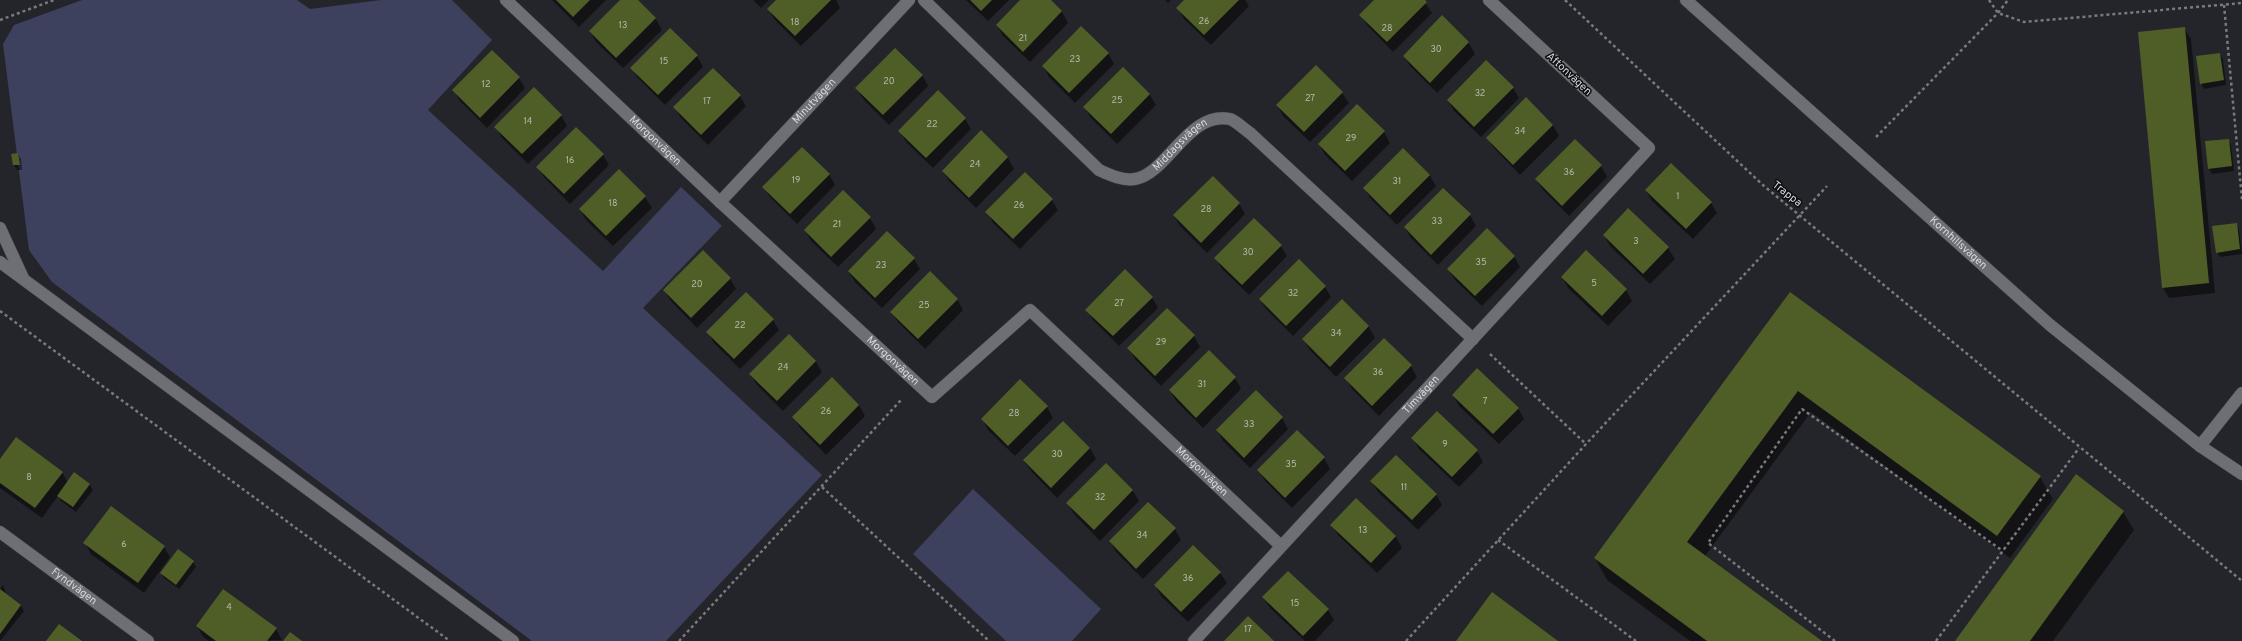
<svg xmlns="http://www.w3.org/2000/svg" width="2242" height="641" font-family="Overpass,sans-serif">
	<style>
		.green { fill: #3d415d }
		.shadow { fill: #0007 }
		.building { fill: #4f5e27 }
		.lines { fill: none; stroke-linecap: round; stroke-linejoin: round }
		.lane-casing { stroke: #414247; stroke-width: 13 }
		.street-casing { stroke: #414247; stroke-width: 13 }
		.secondary-casing { stroke: #414247; stroke-width: 13 }
		.path { stroke: #797a7e; stroke-width: 2.5; stroke-dasharray: 3 3; stroke-linecap: butt }
		.lane { stroke: #6d6f75; stroke-width: 12 }
		.street { stroke: #6d6f75; stroke-width: 12 }
		.secondary { stroke: #6d6f75; stroke-width: 12 }
		.labels { text-anchor: middle; dominant-baseline: central; stroke-width: 3; stroke-linejoin: round; paint-order: stroke }
		.number-label { font-size: 9px; fill: #b4b9ad }
		.street-label { font-size: 11px; fill: #d6d7da; stroke: #0e0e11 }
	</style>
	<rect width="100%" height="100%" fill="#24252a"/>
	<g class="green">
		<polygon points="82,0 297,0 310,9 381,0 452,0 492,40 428,110 603,271 681,187 722,226 643,308 822,475 666,641 532,641 52,282 29,250 3,44 14,25"/>
		<polygon points="973,489 1101,609 1072,641 1006,641 913,554"/>
	</g>
	<g class="shadow">
		<polygon points="552,0 606,0 579,27"/>
		<polygon points="621,0 636,0 656,19 662,30 623,68 596,42 590,31"/>
		<polygon points="753,0 769,0 761,8"/>
		<polygon points="777,0 836,0 840,8 801,46 775,20 768,9"/>
		<polygon points="966,0 1009,0 988,21"/>
		<polygon points="1021,0 1049,0 1062,12 1068,23 1030,62 1003,36 997,25"/>
		<polygon points="1165,0 1171,0 1168,3"/>
		<polygon points="1186,0 1245,0 1249,6 1211,45 1184,19 1178,8"/>
		<polygon points="1375,0 1423,0 1432,13 1393,52 1367,25 1361,15"/>
		<polygon points="1442,17 1469,43 1475,54 1437,93 1410,66 1404,56"/>
		<polygon points="2184,28 2191,39 2215,293 2169,298 2163,288"/>
		<polygon points="1108,53 1114,64 1075,103 1049,77 1043,66"/>
		<polygon points="2220,54 2223,59 2226,85 2204,89 2201,83"/>
		<polygon points="697,56 703,67 665,105 638,78 632,68"/>
		<polygon points="1316,67 1342,93 1349,103 1310,142 1283,116 1277,105"/>
		<polygon points="1123,68 1150,95 1156,105 1117,144 1091,118 1084,107"/>
		<polygon points="922,75 928,86 889,125 863,99 857,88"/>
		<polygon points="519,78 525,88 487,128 460,101 454,90"/>
		<polygon points="1513,88 1519,98 1481,137 1454,111 1448,100"/>
		<polygon points="740,96 746,106 708,145 681,118 675,108"/>
		<polygon points="1357,105 1384,132 1390,143 1352,181 1325,155 1319,144"/>
		<polygon points="561,115 567,126 528,164 502,138 496,127"/>
		<polygon points="965,119 971,129 933,168 906,142 900,131"/>
		<polygon points="1553,125 1559,136 1520,175 1494,148 1487,138"/>
		<polygon points="981,132 1008,158 1014,169 976,208 949,181 943,171"/>
		<polygon points="1575,140 1601,166 1607,177 1569,216 1543,190 1536,179"/>
		<polygon points="2228,140 2231,145 2234,171 2212,174 2209,169"/>
		<polygon points="1403,149 1430,176 1436,186 1397,225 1371,199 1364,188"/>
		<polygon points="18,154 21,159 22,170 17,170 14,165"/>
		<polygon points="603,155 609,165 570,204 544,177 538,167"/>
		<polygon points="619,170 645,197 652,208 613,246 586,220 580,209"/>
		<polygon points="829,174 835,185 797,224 770,197 764,187"/>
		<polygon points="1443,189 1470,215 1476,226 1438,265 1411,238 1405,228"/>
		<polygon points="1646,190 1711,203 1717,213 1693,239 1652,201"/>
		<polygon points="843,191 870,218 876,229 838,267 811,241 805,230"/>
		<polygon points="1052,200 1058,210 1020,249 993,223 987,212"/>
		<polygon points="1239,203 1245,214 1207,253 1180,226 1174,216"/>
		<polygon points="1628,210 1668,248 1675,259 1650,284 1610,246 1604,235"/>
		<polygon points="2236,224 2239,230 2242,254 2220,257 2217,252"/>
		<polygon points="1281,246 1287,256 1249,295 1222,269 1216,258"/>
		<polygon points="1514,256 1520,267 1482,306 1455,280 1448,269"/>
		<polygon points="914,259 920,269 882,308 855,282 849,272"/>
		<polygon points="1299,261 1325,287 1331,297 1293,336 1267,310 1260,300"/>
		<polygon points="1562,277 1626,290 1632,301 1608,326 1568,288"/>
		<polygon points="730,278 736,289 697,328 671,301 664,290"/>
		<polygon points="1790,293 2040,477 2053,499 2010,558 1811,412 1705,556 1821,641 1690,641 1607,580 1595,558"/>
		<polygon points="1152,297 1158,308 1119,346 1093,320 1087,310"/>
		<polygon points="957,299 963,310 925,349 898,322 891,312"/>
		<polygon points="1342,300 1369,327 1375,338 1336,377 1310,350 1303,339"/>
		<polygon points="773,320 779,330 740,369 714,343 708,332"/>
		<polygon points="789,335 816,362 822,372 783,411 757,385 750,374"/>
		<polygon points="1194,336 1200,347 1161,386 1135,359 1129,348"/>
		<polygon points="1384,340 1411,366 1417,377 1379,416 1352,389 1346,378"/>
		<polygon points="1209,352 1235,378 1241,389 1203,428 1176,401 1170,390"/>
		<polygon points="1256,392 1282,418 1288,429 1250,468 1223,441 1217,430"/>
		<polygon points="1453,395 1518,408 1524,419 1499,444 1459,406"/>
		<polygon points="859,405 865,416 826,455 800,428 794,418"/>
		<polygon points="1047,407 1053,418 1015,456 988,430 982,419"/>
		<polygon points="1437,413 1477,451 1483,462 1459,487 1419,449 1413,438"/>
		<polygon points="1090,448 1096,459 1057,498 1031,471 1024,461"/>
		<polygon points="1324,458 1330,469 1292,508 1265,481 1259,470"/>
		<polygon points="0,461 62,472 68,483 74,474 90,485 93,490 76,512 61,501 58,496 42,518 0,488"/>
		<polygon points="1106,464 1133,491 1139,501 1100,541 1074,514 1067,503"/>
		<polygon points="1372,482 1436,494 1442,505 1418,530 1378,492"/>
		<polygon points="1356,499 1396,537 1402,548 1377,573 1338,535 1332,525"/>
		<polygon points="2123,512 2134,530 2053,641 1957,641"/>
		<polygon points="1175,529 1181,540 1143,579 1116,552 1110,541"/>
		<polygon points="85,543 164,547 170,557 144,593 91,554"/>
		<polygon points="193,562 196,567 179,589 164,578 161,573"/>
		<polygon points="1220,573 1227,583 1188,622 1161,596 1155,585"/>
		<polygon points="3,585 7,596 21,606 24,611 0,641 0,589"/>
		<polygon points="1263,597 1328,610 1334,620 1315,641 1305,641 1270,608"/>
		<polygon points="197,626 276,629 282,640 209,641 203,637"/>
	</g>
	<g class="building">
		<polygon points="556,0 590,0 573,17"/>
		<polygon points="620,0 638,0 656,18 616,58 589,31"/>
		<polygon points="776,0 831,0 795,36 767,9"/>
		<polygon points="970,0 992,0 981,11"/>
		<polygon points="1020,0 1051,0 1062,11 1023,52 996,25"/>
		<polygon points="1184,0 1239,0 1204,35 1176,8"/>
		<polygon points="1374,0 1425,0 1427,2 1387,42 1359,15"/>
		<polygon points="1442,15 1469,42 1430,83 1403,56"/>
		<polygon points="1081,26 1109,53 1069,93 1042,66"/>
		<polygon points="2185,27 2209,283 2162,288 2138,32"/>
		<polygon points="670,28 698,55 658,95 630,68"/>
		<polygon points="895,48 923,75 883,115 855,88"/>
		<polygon points="492,50 520,77 480,118 452,90"/>
		<polygon points="2220,53 2224,80 2200,84 2196,56"/>
		<polygon points="1486,60 1514,87 1474,127 1447,100"/>
		<polygon points="1316,65 1343,92 1304,132 1276,105"/>
		<polygon points="1123,67 1150,94 1111,134 1083,107"/>
		<polygon points="713,68 741,95 701,135 673,107"/>
		<polygon points="534,87 562,115 522,154 494,127"/>
		<polygon points="938,90 966,118 926,158 898,131"/>
		<polygon points="1526,97 1553,125 1513,165 1486,138"/>
		<polygon points="1357,104 1385,131 1345,171 1318,144"/>
		<polygon points="576,127 604,154 564,194 536,167"/>
		<polygon points="981,130 1008,157 969,198 942,171"/>
		<polygon points="1575,139 1602,165 1562,206 1535,179"/>
		<polygon points="2229,139 2232,166 2208,169 2205,141"/>
		<polygon points="802,147 830,174 790,214 762,187"/>
		<polygon points="1403,148 1430,175 1390,215 1363,188"/>
		<polygon points="18,153 20,165 13,165 11,154"/>
		<polygon points="1671,163 1712,202 1686,229 1645,190"/>
		<polygon points="619,169 646,196 606,236 579,209"/>
		<polygon points="1025,172 1053,199 1013,239 985,212"/>
		<polygon points="1213,176 1240,203 1201,243 1173,215"/>
		<polygon points="1443,188 1471,214 1431,255 1404,227"/>
		<polygon points="843,190 871,217 831,257 804,230"/>
		<polygon points="1628,208 1669,247 1643,274 1603,235"/>
		<polygon points="1254,218 1282,245 1242,285 1214,258"/>
		<polygon points="2237,223 2240,249 2216,253 2212,226"/>
		<polygon points="1487,228 1515,256 1475,296 1447,269"/>
		<polygon points="887,231 915,258 875,298 848,271"/>
		<polygon points="703,250 731,278 691,318 663,290"/>
		<polygon points="1586,250 1627,289 1602,316 1561,277"/>
		<polygon points="1299,259 1326,286 1286,326 1259,299"/>
		<polygon points="1125,269 1153,297 1113,336 1085,310"/>
		<polygon points="930,271 958,299 918,339 890,312"/>
		<polygon points="746,292 774,319 734,359 706,332"/>
		<polygon points="1790,292 2041,476 1997,536 1798,391 1687,542 1822,641 1707,641 1594,558"/>
		<polygon points="1342,299 1369,326 1330,367 1302,339"/>
		<polygon points="1167,308 1195,335 1155,376 1127,348"/>
		<polygon points="789,334 816,361 777,401 749,374"/>
		<polygon points="1384,338 1412,365 1372,406 1344,378"/>
		<polygon points="1209,350 1236,377 1196,418 1169,390"/>
		<polygon points="1477,368 1519,408 1493,434 1452,395"/>
		<polygon points="832,377 859,405 820,445 792,417"/>
		<polygon points="1020,379 1048,406 1008,446 981,419"/>
		<polygon points="1256,390 1283,417 1244,458 1216,430"/>
		<polygon points="1437,411 1478,450 1452,477 1411,438"/>
		<polygon points="1063,421 1090,448 1051,488 1023,460"/>
		<polygon points="1297,430 1325,457 1285,498 1257,470"/>
		<polygon points="16,437 63,472 35,508 0,483 0,459"/>
		<polygon points="1396,455 1437,494 1412,520 1370,481"/>
		<polygon points="1106,463 1133,490 1094,530 1066,503"/>
		<polygon points="74,472 90,484 73,507 57,496"/>
		<polygon points="2076,474 2124,511 2030,641 1955,641"/>
		<polygon points="1356,498 1396,536 1371,563 1330,525"/>
		<polygon points="1148,502 1176,528 1136,569 1109,541"/>
		<polygon points="111,506 165,546 138,583 83,543"/>
		<polygon points="1193,545 1221,572 1181,612 1154,585"/>
		<polygon points="178,549 194,561 176,585 160,573"/>
		<polygon points="1288,571 1329,609 1303,636 1262,597"/>
		<polygon points="0,589 21,605 0,634"/>
		<polygon points="223,589 277,628 267,641 216,641 196,626"/>
		<polygon points="1492,592 1558,641 1456,641"/>
		<polygon points="1248,616 1274,641 1224,641"/>
		<polygon points="59,624 82,641 46,641"/>
		<polygon points="290,632 302,641 283,641"/>
	</g>
	<g class="lines">
		<defs>
			<g id="lane">
				<polyline points="0,228 23,278"/>
				<polyline points="0,262 513,641"/>
			</g>
			<g id="street">
				<path id="s1" d="M506,0L720,202L932,397L1030,310L1281,546"/>
				<path id="s2" d="M924,0L1099,170C1110,175 1123,181 1135,179C1167,174 1189,110 1230,119C1236,121 1244,129 1250,133L1473,339"/>
				<path id="s3" d="M720,202L909,0"/>
				<polyline points="2200,446 2242,393"/>
				<path id="s4" d="M0,532L148,641"/>
				<path id="s5" d="M1194,641L1649,148L1489,0"/>
			</g>
			<g id="secondary">
				<path id="s6" d="M1686,0L2050,325L2200,446L2242,474"/>
			</g>
		</defs>
		<use href="#lane" class="lane-casing"/>
		<use href="#street" class="street-casing"/>
		<use href="#secondary" class="secondary-casing"/>
		<g class="path">
			<polyline points="1565,0 1764,186 2242,581"/>
			<polyline points="1989,0 1998,13 2024,22 2242,3"/>
			<polyline points="2224,5 2242,200"/>
			<polyline points="0,20 54,0"/>
			<polyline points="1876,137 1998,13 2008,0"/>
			<polyline points="0,311 450,641"/>
			<polyline points="1490,354 1586,444"/>
			<polyline points="822,487 989,641"/>
			<polyline points="1498,540 1636,641"/>
			<polyline points="679,641 901,400"/>
			<polyline points="1406,641 1586,444 1827,186"/>
			<polyline points="1835,641 1708,543 1802,409 2003,551"/>
			<polyline points="1936,641 2079,448"/>
		</g>
		<use href="#lane" class="lane"/>
		<use href="#street" class="street"/>
		<use href="#secondary" class="secondary"/>
	</g>
	<g class="labels">
		<g class="number-label">
			<text x="1204" y="21">26</text>
			<text x="795" y="22">18</text>
			<text x="623" y="25">13</text>
			<text x="1387" y="28">28</text>
			<text x="1023" y="38">21</text>
			<text x="1436" y="49">30</text>
			<text x="1075" y="59">23</text>
			<text x="664" y="61">15</text>
			<text x="889" y="81">20</text>
			<text x="486" y="84">12</text>
			<text x="1480" y="93">32</text>
			<text x="1310" y="98">27</text>
			<text x="1117" y="100">25</text>
			<text x="707" y="101">17</text>
			<text x="528" y="121">14</text>
			<text x="932" y="124">22</text>
			<text x="1520" y="131">34</text>
			<text x="1351" y="138">29</text>
			<text x="570" y="160">16</text>
			<text x="975" y="164">24</text>
			<text x="1569" y="172">36</text>
			<text x="796" y="180">19</text>
			<text x="1397" y="181">31</text>
			<text x="1678" y="196">1</text>
			<text x="613" y="203">18</text>
			<text x="1019" y="205">26</text>
			<text x="1206" y="209">28</text>
			<text x="1437" y="221">33</text>
			<text x="837" y="224">21</text>
			<text x="1636" y="241">3</text>
			<text x="1248" y="252">30</text>
			<text x="1481" y="262">35</text>
			<text x="881" y="265">23</text>
			<text x="1594" y="283">5</text>
			<text x="697" y="284">20</text>
			<text x="1293" y="293">32</text>
			<text x="1119" y="303">27</text>
			<text x="924" y="305">25</text>
			<text x="740" y="325">22</text>
			<text x="1336" y="333">34</text>
			<text x="1161" y="342">29</text>
			<text x="783" y="367">24</text>
			<text x="1378" y="372">36</text>
			<text x="1202" y="384">31</text>
			<text x="1485" y="401">7</text>
			<text x="826" y="411">26</text>
			<text x="1014" y="413">28</text>
			<text x="1249" y="424">33</text>
			<text x="1445" y="444">9</text>
			<text x="1057" y="454">30</text>
			<text x="1291" y="464">35</text>
			<text x="29" y="477">8</text>
			<text x="1404" y="487">11</text>
			<text x="1100" y="497">32</text>
			<text x="1363" y="530">13</text>
			<text x="1142" y="535">34</text>
			<text x="124" y="544">6</text>
			<text x="1188" y="578">36</text>
			<text x="1295" y="603">15</text>
			<text x="229" y="607">4</text>
			<text x="1248" y="629">17</text>
		</g>
		<g class="street-label">
			<text transform="translate(1569 74) rotate(43)">Aftonvägen</text>
			<text stroke="none"><textPath href="#s3" startOffset="138">Minutvägen</textPath></text>
			<text stroke="none"><textPath href="#s1" startOffset="205">Morgonvägen</textPath></text>
			<text stroke="none"><textPath href="#s2" startOffset="339">Middagsvägen</textPath></text>
			<text transform="translate(1787 194) rotate(38)">Trappa</text>
			<text stroke="none"><textPath href="#s6" startOffset="365">Kornhillsvägen</textPath></text>
			<text stroke="none"><textPath href="#s1" startOffset="529">Morgonvägen</textPath></text>
			<text stroke="none"><textPath href="#s5" startOffset="335">Timvägen</textPath></text>
			<text stroke="none"><textPath href="#s1" startOffset="949">Morgonvägen</textPath></text>
			<text stroke="none"><textPath href="#s4" startOffset="92">Fyndvägen</textPath></text>
		</g>
	</g>
</svg>
